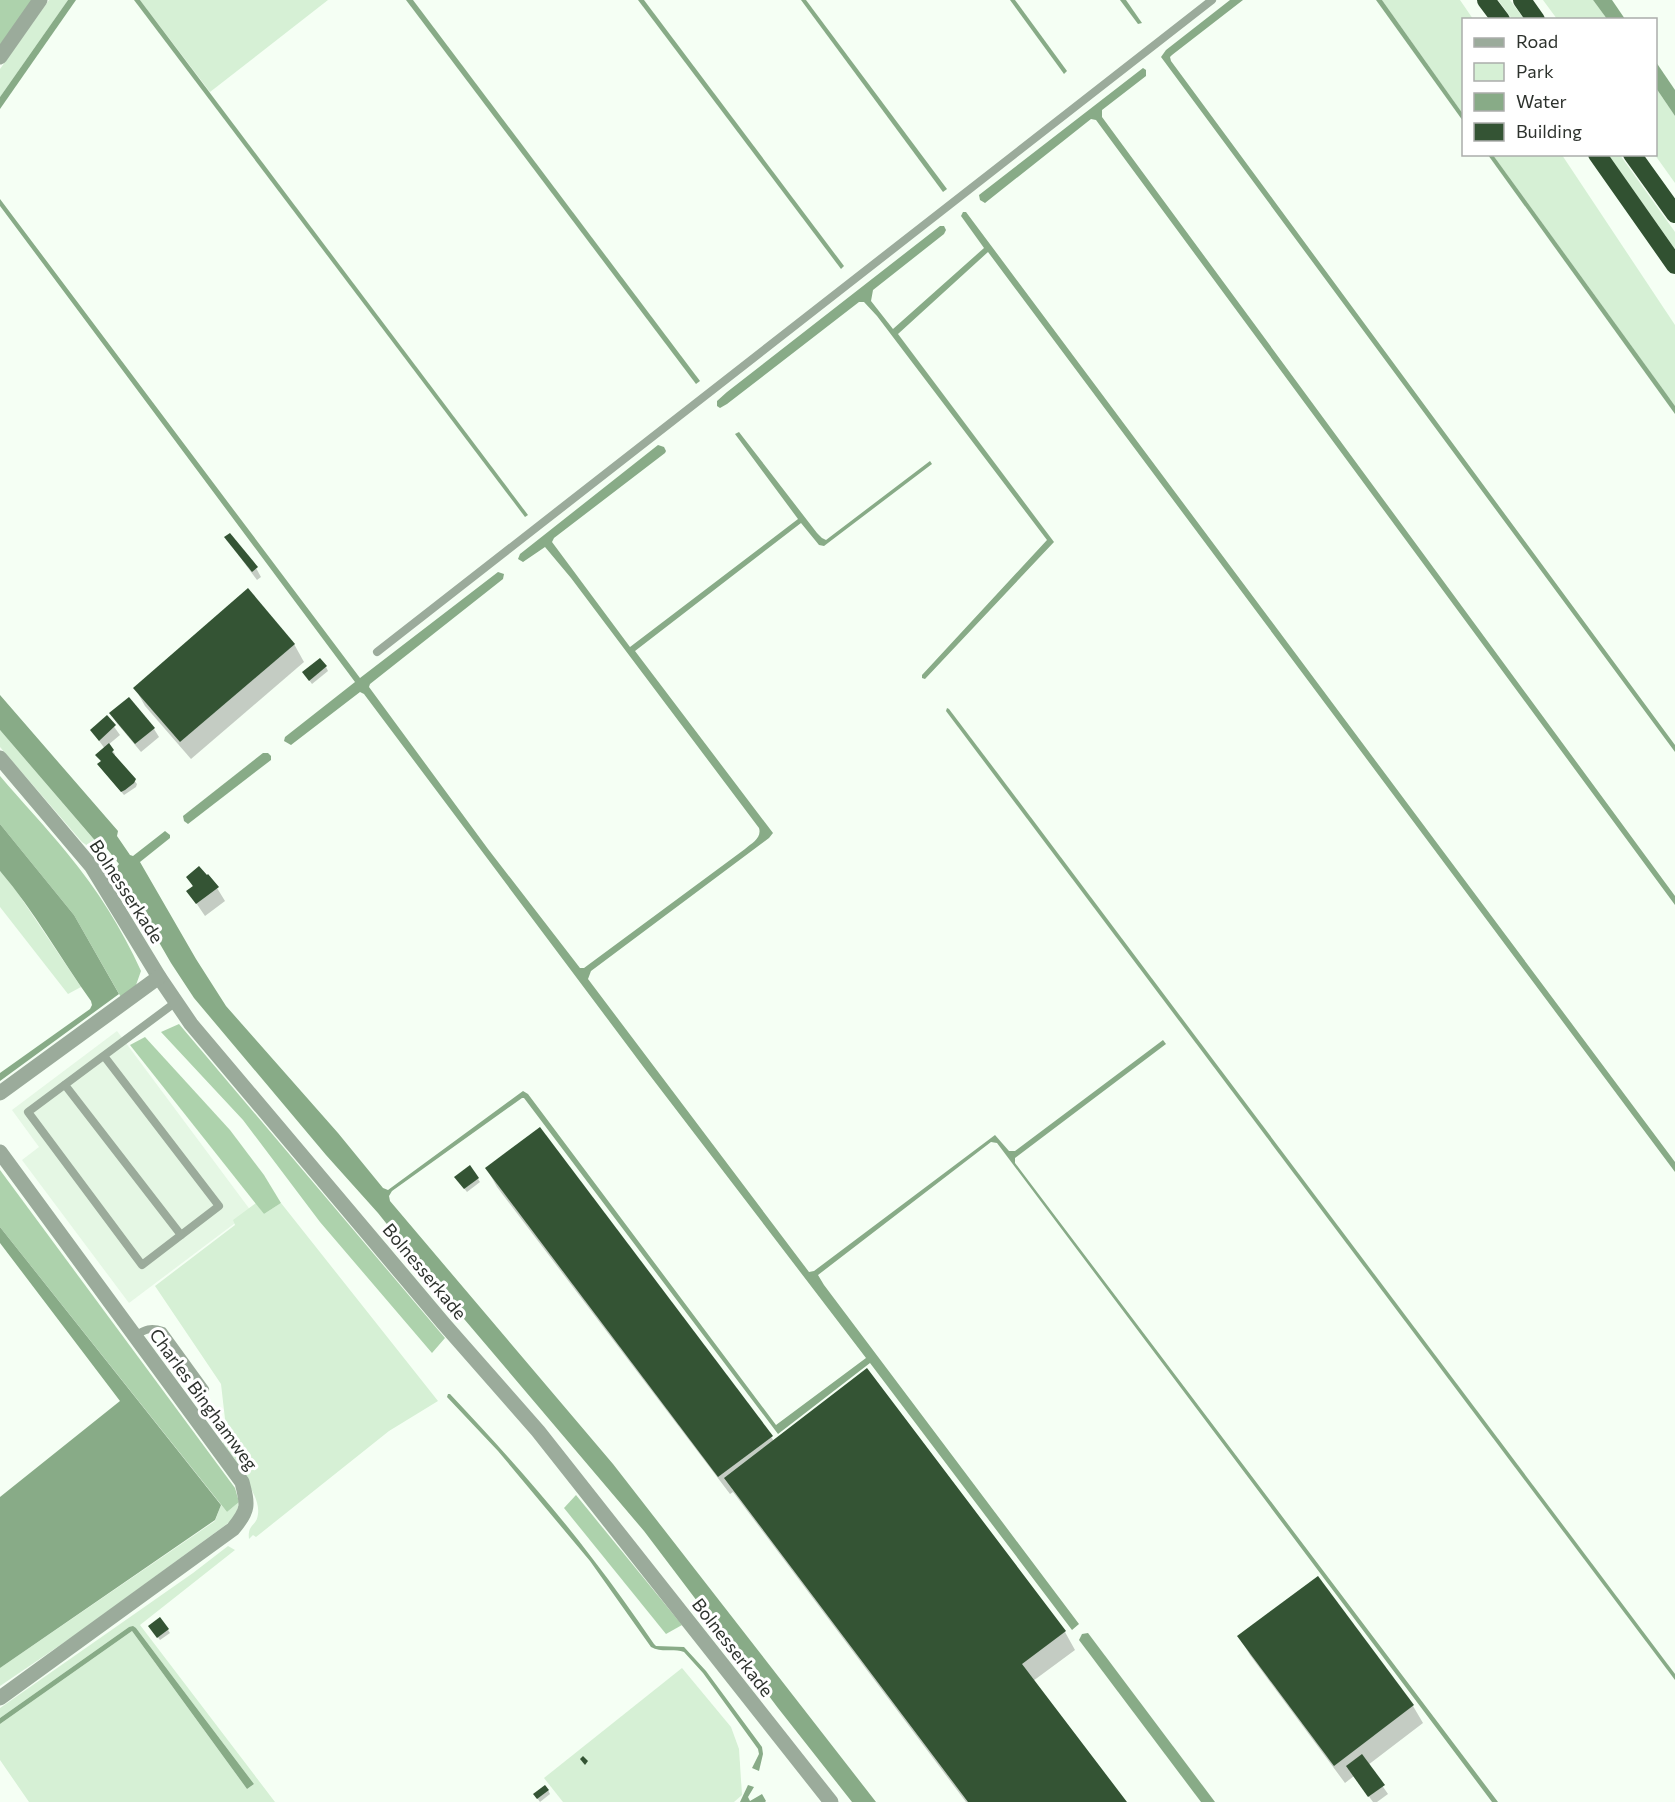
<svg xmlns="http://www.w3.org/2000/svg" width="1675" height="1802" font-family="Commissioner,sans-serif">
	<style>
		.built { fill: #e5f7e4 }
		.green { fill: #d6f0d5 }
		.forest { fill: #add2ac }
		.water { fill: #88ab87 }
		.shadow { fill: #0003 }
		.building { fill: #345434 }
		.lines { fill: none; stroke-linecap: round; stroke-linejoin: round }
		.service { stroke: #9bab9b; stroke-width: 8 }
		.minor { stroke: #9bab9b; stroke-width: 15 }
		.motorway { stroke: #315131; stroke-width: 18 }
		.labels { text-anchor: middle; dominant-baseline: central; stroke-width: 6; stroke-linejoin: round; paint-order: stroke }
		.street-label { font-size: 18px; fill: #2d322d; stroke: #fff }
	</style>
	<rect width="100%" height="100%" fill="#f5fff4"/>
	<polygon class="built" points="117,1031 251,1211 129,1303 22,1160 39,1147 12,1110"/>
	<g class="green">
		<polygon points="49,0 68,0 0,97 0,69"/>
		<polygon points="140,0 328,0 210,92"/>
		<polygon points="1382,0 1460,0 1473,19 1464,20 1463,114"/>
		<polygon points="1498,0 1510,0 1524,19 1512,19"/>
		<polygon points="1543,0 1593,0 1607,19 1557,19"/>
		<polygon points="1656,88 1675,116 1675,183 1655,155"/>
		<polygon points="1493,155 1562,155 1675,325 1675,406"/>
		<polygon points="1608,155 1620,155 1675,232 1675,249"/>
		<polygon points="0,730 97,843 101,851 95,851 82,842 0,747"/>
		<polygon points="0,871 15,889 81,987 68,994 0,907"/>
		<path d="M256,1203L264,1214L281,1203L438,1401L389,1431L256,1537L253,1535L249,1539C247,1524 257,1526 258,1514C261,1493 232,1462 220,1446L233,1433L225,1419L221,1384L155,1286L235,1225L233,1220Z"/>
		<polygon points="239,1502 236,1515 231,1521 75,1635 0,1686 0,1668 215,1521 221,1505 227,1512"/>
		<polygon points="228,1546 235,1550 140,1625 275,1802 29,1802 0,1760 0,1724 132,1631 247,1789 254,1784 136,1628 129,1627 0,1718 0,1708 193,1573"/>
		<polygon points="682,1668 731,1727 739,1749 742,1795 734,1802 563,1802 544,1778"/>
	</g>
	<g class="forest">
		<polygon points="0,0 32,0 0,45"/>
		<path d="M0,776C22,802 46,827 67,853C97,889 122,929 141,971L136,985L122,999L74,915L0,824Z"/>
		<polygon points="179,1024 445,1338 432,1353 320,1222 243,1120 161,1032"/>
		<polygon points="145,1037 230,1130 264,1175 281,1203 264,1214 130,1045"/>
		<polygon points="0,1170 235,1488 239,1502 227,1512 0,1227"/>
		<polygon points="576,1495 682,1625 666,1634 564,1508"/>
	</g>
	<g class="water">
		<polygon points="68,0 76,0 0,109 0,97"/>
		<polygon points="134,0 140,0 528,515 525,517"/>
		<polygon points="406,0 413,0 700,381 696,384"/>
		<polygon points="638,0 644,0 844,266 841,269"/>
		<polygon points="801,0 806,0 947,189 943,192"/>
		<polygon points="1010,0 1015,0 1067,71 1064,74"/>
		<polygon points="1120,0 1126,0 1142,23 1138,24"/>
		<polygon points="1230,0 1243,0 1172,55 1170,57 1171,61 1675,745 1675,752 1161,57 1166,50"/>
		<polygon points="1376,0 1382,0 1463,114 1463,121"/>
		<polygon points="1593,0 1612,0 1625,19 1607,19"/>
		<polygon points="1656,62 1675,90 1675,116 1656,88"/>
		<polygon points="1143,68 1146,70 1146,76 1102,110 1102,117 1675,896 1675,905 1096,120 1091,119 985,203 980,200 979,195"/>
		<polygon points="1488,155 1493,155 1665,392 1675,406 1675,414"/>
		<path d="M0,199L360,678L498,572L504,574L503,579L370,684L369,687L488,849L580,968H584L745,849C752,843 762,838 759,828L571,578L545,547L523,562L518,559L520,554L658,445L664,447L666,451L665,453L554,538L552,542L630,647L798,519L735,434L739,432L817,533L822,538L826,540L930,461L932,464L824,546L819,545L801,523L635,651L773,833L769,838L591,971L588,979L809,1272L814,1271L995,1135L1009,1151H1015L1163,1040L1166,1044L1015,1158V1163L1498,1802H1492L997,1143L991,1142L818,1275L824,1285L1079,1624L1072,1630L870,1363L778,1434L524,1098H522L392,1191L389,1196L390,1201L613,1464L876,1802H852L778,1708L644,1531L442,1293L378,1213L326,1155L194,998L171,963L116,868L119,864L104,845L98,844L0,730V695L118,831L117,836L130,855L133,856L165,831L170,835V838L140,862L196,959L226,1006L338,1133L383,1188L388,1190L523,1091L528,1094L776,1425L866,1358L645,1069L364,694L360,692L291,745L284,741L285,737L355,682L0,206Z"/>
		<polygon points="963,212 966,212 1675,1162 1675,1172 988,252 898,334 1054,542 925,679 922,678 922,675 1047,540 877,316 864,302 859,302 727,404 720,408 717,406 717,401 727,392 940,226 944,226 946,230 944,234 873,290 871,301 893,329 984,248 961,216"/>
		<polygon points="947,708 949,709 999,775 1675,1674 1675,1680 946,711"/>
		<polygon points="263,753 268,753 271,756 271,760 188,824 184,821 183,816"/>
		<path d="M0,824L74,915L119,994L0,1081V1073L90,1009L92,1005L91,1001C60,958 35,912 0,871Z"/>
		<polygon points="0,1227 221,1505 215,1520 0,1668 0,1497 120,1401 0,1243"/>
		<path d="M448,1394H450C500,1447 548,1500 592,1558C614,1586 634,1615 654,1644L656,1646L684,1647L706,1671L762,1747L763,1754L759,1771L752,1768L759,1754L758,1749L703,1673L684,1652C673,1648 661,1653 651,1647L590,1561L498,1451L447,1397Z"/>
		<polygon points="133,1626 136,1628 254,1784 247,1789 132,1631 0,1724 0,1718 129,1627"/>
		<polygon points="1088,1633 1215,1802 1201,1802 1079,1640 1082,1634"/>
		<polygon points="748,1785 754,1787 748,1797 750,1801 762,1794 766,1801 765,1802 740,1802"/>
	</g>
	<g class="shadow">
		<polygon points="226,538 256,568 261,577 257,580"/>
		<polygon points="294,644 304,662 191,759 145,706 135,688"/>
		<polygon points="326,667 328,671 312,684 306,676"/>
		<polygon points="111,714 154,729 159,737 141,752 116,722"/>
		<polygon points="107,717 120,735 108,745 115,754 114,756 137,784 136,787 124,795 101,768 105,749 92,731"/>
		<polygon points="188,877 217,888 225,901 205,916 188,891 193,887"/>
		<polygon points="540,1129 774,1441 1065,1632 1075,1650 1033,1681 1125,1802 966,1802 733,1492 730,1494 497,1187 487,1169"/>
		<polygon points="478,1179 480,1182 467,1192 458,1181"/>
		<polygon points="1317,1578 1413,1706 1423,1723 1368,1765 1388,1794 1377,1802 1373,1802 1354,1776 1345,1783 1250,1655 1239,1637"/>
		<polygon points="152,1630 168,1630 170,1633 160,1640"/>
		<polygon points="548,1790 550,1794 540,1802 537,1798"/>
	</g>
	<g class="building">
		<polygon points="230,533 258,567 252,572 224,537"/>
		<polygon points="248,588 295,644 180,742 133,688"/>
		<polygon points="320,658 327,666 309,681 302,672"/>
		<polygon points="129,697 155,728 135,744 109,713"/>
		<polygon points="107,715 116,725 99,741 90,730"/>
		<polygon points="109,743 114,750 112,752 136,779 134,783 125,790 121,792 97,764 101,761 95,755"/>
		<polygon points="199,866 207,875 208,874 219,887 196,904 186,891 193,886 186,877"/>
		<polygon points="540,1127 773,1436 718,1477 485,1168"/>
		<polygon points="470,1165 479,1178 464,1189 454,1177"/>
		<polygon points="867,1368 1066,1631 1022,1664 1127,1802 968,1802 724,1478"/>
		<polygon points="1318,1576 1414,1705 1334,1766 1237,1636"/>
		<polygon points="160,1617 169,1629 157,1638 148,1626"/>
		<polygon points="1362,1754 1385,1785 1368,1797 1346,1766"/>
		<polygon points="583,1756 588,1761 585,1765 580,1759"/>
		<polygon points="545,1785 549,1790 537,1799 533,1794"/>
	</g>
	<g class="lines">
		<g class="service">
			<polyline points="377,652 1212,0"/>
			<polyline points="104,1056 219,1206 142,1265 28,1112 176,1002"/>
			<polyline points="65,1085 181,1235"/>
			<path d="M135,1336C145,1329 151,1327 163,1331L205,1389"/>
		</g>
		<g class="minor">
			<polyline points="0,57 40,0"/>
			<polyline points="0,758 92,867 159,977 191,1024 444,1324 538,1431 831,1802"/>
			<polyline points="0,1093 159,977"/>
			<path d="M0,1152L242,1482C248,1505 249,1510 233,1529L0,1698"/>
		</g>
		<g class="motorway">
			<polyline points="1486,0 1501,20"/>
			<polyline points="1522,0 1536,20"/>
			<polyline points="1597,154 1675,265"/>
			<polyline points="1632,154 1675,214"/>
		</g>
	</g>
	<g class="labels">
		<g class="street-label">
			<text transform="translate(127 891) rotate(57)">Bolnesserkade</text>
			<text transform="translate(425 1271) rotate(50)">Bolnesserkade</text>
			<text transform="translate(204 1399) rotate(54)">Charles Binghamweg</text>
			<text transform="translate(733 1647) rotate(52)">Bolnesserkade</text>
		</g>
	</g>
	<rect x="1462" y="18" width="195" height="138" fill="#ffffff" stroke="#abadab" stroke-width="1.5"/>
	<rect x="1474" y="38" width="30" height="9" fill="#9bab9b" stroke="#abadab" stroke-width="1.5"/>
	<text x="1516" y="48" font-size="18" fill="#2d322d">Road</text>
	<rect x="1474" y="63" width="30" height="18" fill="#d6f0d5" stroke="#abadab" stroke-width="1.5"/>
	<text x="1516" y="78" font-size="18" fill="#2d322d">Park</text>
	<rect x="1474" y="93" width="30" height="18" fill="#88ab87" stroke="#abadab" stroke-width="1.5"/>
	<text x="1516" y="108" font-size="18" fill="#2d322d">Water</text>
	<rect x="1474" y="123" width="30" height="18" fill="#345434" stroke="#abadab" stroke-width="1.5"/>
	<text x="1516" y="138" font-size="18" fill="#2d322d">Building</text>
</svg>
